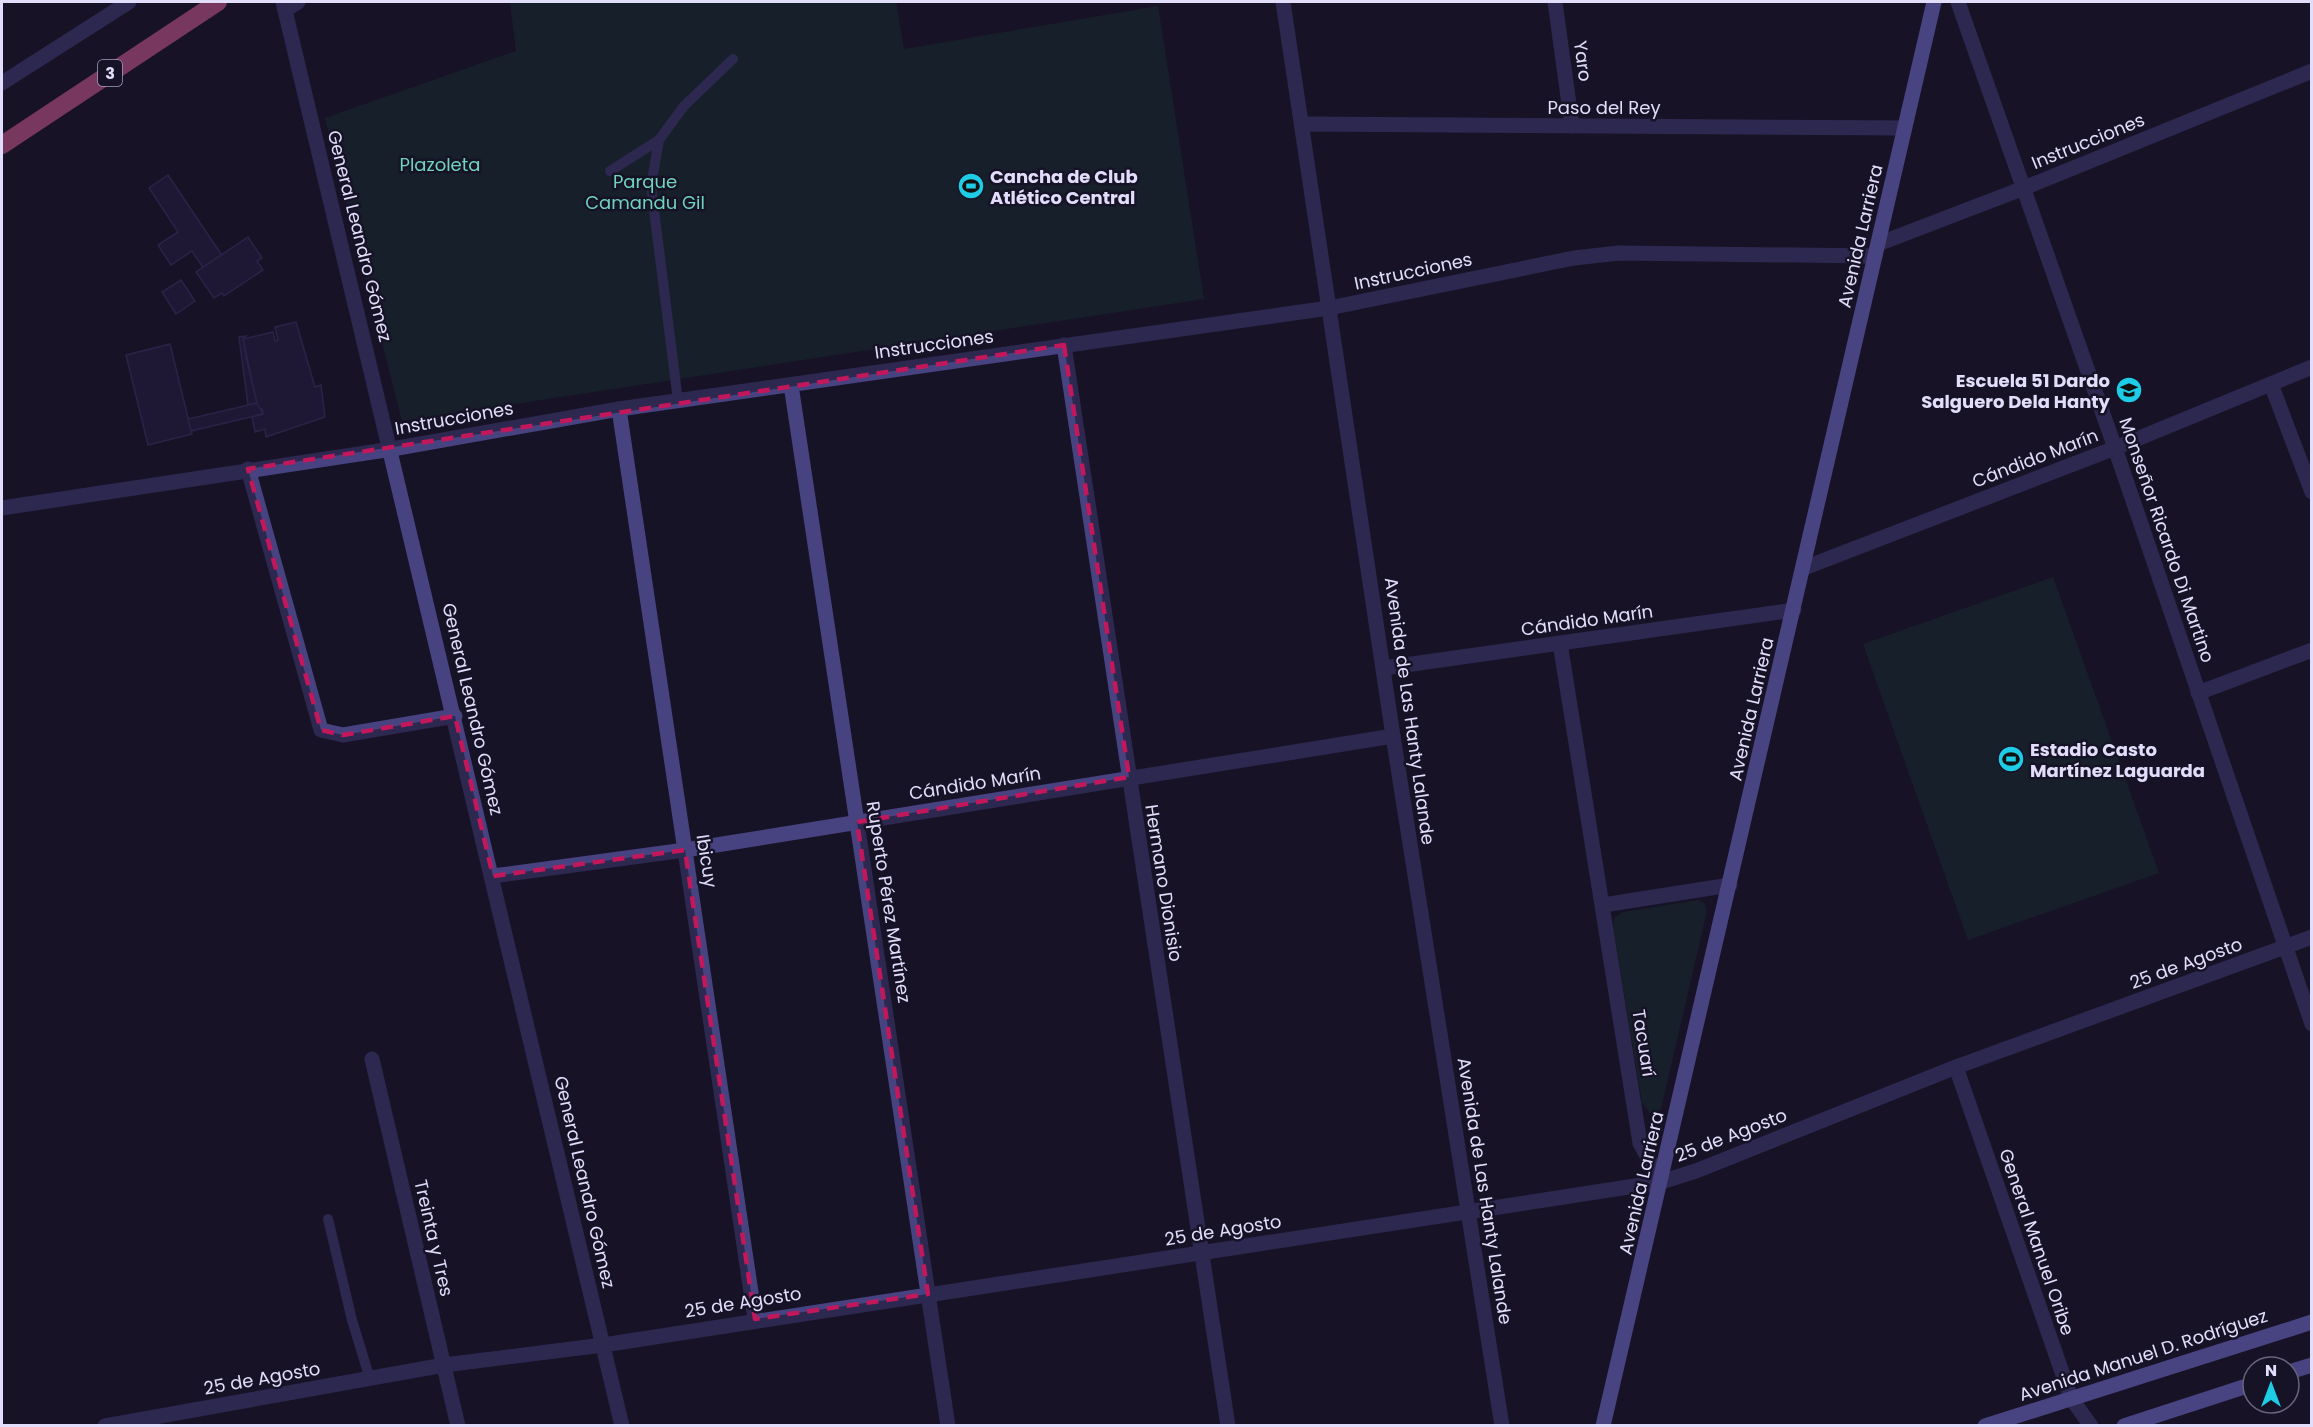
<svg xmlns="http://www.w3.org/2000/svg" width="2313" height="1427" font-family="Poppins,sans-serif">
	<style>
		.green { fill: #173030 }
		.building { fill: #292146; stroke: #43366f; stroke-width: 1.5 }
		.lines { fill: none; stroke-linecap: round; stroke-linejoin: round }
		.lane { stroke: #474380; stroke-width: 10 }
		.street { stroke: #474380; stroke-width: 15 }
		.secondary { stroke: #847ff0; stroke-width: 15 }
		.highway { stroke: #ed65a3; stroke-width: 18 }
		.marked { fill: none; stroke: #c2185b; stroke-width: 4.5; stroke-dasharray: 12 8; stroke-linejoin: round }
		.labels { text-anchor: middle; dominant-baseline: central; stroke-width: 5; stroke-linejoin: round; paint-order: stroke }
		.shield { fill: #171327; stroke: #a4a0bb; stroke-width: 1.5 }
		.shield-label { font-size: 16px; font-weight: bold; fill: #e1ddfb }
		.street-label { font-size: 18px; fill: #e1ddfb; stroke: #171327 }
		.park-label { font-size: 18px; fill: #70d4bd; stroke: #171327 }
		.poi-label { font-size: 18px; font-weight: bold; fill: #e1ddfb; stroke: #171327; text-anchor: start }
	</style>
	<rect width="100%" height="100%" fill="#171327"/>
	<g class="green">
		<polygon points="510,2 896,2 904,49 1158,6 1204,299 402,421 325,118 516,51"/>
		<polygon points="2053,577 2159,873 1968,940 1863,644"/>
		<polygon points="1698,900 1704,903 1707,911 1661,1109 1650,1113 1642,1103 1613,926 1615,917 1624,912"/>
	</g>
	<g class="building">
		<polygon points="168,175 223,257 204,269 192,251 171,265 158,245 178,232 149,188"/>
		<polygon points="248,237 262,258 257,261 263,270 224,296 222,293 214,298 196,272"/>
		<polygon points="181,280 195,301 176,314 162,292"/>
		<polygon points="296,322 315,387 321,385 325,417 266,437 265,429 255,432 252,417 263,414 262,409 258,410 243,339 273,332 275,341 278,340 275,327"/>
		<polygon points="246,336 243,339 246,357 257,403 248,405 239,337"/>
		<polygon points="170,344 192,434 148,445 126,355"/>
		<polygon points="257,403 263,414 191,431 188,419"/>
	</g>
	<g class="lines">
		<g class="lane">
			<polyline points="610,171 659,140"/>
			<polyline points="678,401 651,186 659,140 684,106 733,59"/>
			<polyline points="328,1219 352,1320 370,1379"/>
		</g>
		<g class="street">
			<polyline points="283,2 622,1426"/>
			<polyline points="1283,2 1393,736 1502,1426"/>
			<polyline points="1555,2 1572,126"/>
			<polyline points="1958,2 2115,448 2312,1024"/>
			<polyline points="285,10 298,2"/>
			<polyline points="2,83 129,2"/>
			<polyline points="1302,124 1905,128"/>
			<polyline points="1878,244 2024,188 2312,71"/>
			<polyline points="1064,345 1228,1426"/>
			<polyline points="2271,384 2312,492"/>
			<polyline points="791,385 948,1426"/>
			<polyline points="619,409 755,1319"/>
			<polyline points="248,469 321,730 343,735 455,716"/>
			<polyline points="2,508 392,449 619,409 1329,308 1574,258 1619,253 1875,256"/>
			<polyline points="1804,568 2115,448 2312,367"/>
			<polyline points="1560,643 1640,1143 1661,1182"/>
			<polyline points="1384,668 1794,610"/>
			<polyline points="2198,693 2312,650"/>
			<polyline points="493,876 685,850 1393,736"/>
			<polyline points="1603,905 1730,885"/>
			<polyline points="372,1059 458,1426"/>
			<polyline points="1956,1067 2071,1398 2091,1426"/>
			<polyline points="105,1426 444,1365 603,1345 1661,1182 1696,1171 1956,1067 2312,937"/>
		</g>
		<g class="secondary">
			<polyline points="2289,1372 2312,1365"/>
			<polyline points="1603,1426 1934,2"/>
			<polyline points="1985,1426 2312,1322"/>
			<polyline points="2124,1426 2253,1384"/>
		</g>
		<polyline class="highway" points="2,145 218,2"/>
	</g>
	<path d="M0 0H2313V1427H0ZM1064,345L1129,777L857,822L928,1294L755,1319L685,850L493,876L455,716L343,735L321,730L248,469Z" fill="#171327" fill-opacity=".55" fill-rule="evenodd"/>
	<path class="marked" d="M1064,345L1129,777L857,822L928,1294L755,1319L685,850L493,876L455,716L343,735L321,730L248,469Z"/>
	<defs>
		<symbol id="stadium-disc" viewBox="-11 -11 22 22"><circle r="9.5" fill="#1fcce5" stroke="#171327"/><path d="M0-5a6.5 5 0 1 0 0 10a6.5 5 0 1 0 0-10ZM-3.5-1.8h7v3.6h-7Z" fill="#111"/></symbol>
		<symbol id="school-disc" viewBox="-11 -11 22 22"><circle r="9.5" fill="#1fcce5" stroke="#171327"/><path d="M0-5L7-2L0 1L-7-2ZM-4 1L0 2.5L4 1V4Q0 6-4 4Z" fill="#111"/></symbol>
	</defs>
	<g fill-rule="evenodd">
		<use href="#stadium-disc" x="956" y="171" width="30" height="30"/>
		<use href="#school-disc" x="2114" y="375" width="30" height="30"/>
		<use href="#stadium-disc" x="1996" y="744" width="30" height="30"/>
	</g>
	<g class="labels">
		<rect class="shield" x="98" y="60" width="24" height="26" rx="4.5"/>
		<g class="shield-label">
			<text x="110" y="73">3</text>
		</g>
		<g class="street-label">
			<text transform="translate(1583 61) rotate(82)">Yaro</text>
			<text x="1604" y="107">Paso del Rey</text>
			<text transform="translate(2088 141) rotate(-22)">Instrucciones</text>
			<text transform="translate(360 236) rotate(76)">General Leandro Gómez</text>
			<text transform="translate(1860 236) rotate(-77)">Avenida Larriera</text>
			<text transform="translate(1413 271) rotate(-12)">Instrucciones</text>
			<text transform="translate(934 344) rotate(-8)">Instrucciones</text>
			<text transform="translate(454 418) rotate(-10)">Instrucciones</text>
			<text transform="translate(2035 458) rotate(-21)">Cándido Marín</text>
			<text transform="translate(2167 540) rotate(71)">Monseñor Ricardo Di Martino</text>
			<text transform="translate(1587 620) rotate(-8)">Cándido Marín</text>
			<text transform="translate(473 709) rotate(77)">General Leandro Gómez</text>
			<text transform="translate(1751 709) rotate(-77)">Avenida Larriera</text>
			<text transform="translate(1410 711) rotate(82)">Avenida de Las Hanty Lalande</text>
			<text transform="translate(975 783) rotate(-9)">Cándido Marín</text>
			<text transform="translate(707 861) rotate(81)">Ibicuy</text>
			<text transform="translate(1164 883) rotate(81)">Hermano Dionisio</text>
			<text transform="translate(889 902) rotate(81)">Ruperto Pérez Martínez</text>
			<text transform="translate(2186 963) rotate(-20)">25 de Agosto</text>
			<text transform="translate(1644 1043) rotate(81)">Tacuarí</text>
			<text transform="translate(1731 1135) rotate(-21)">25 de Agosto</text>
			<text transform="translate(585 1182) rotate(77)">General Leandro Gómez</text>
			<text transform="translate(1641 1183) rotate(-77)">Avenida Larriera</text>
			<text transform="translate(1485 1191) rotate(81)">Avenida de Las Hanty Lalande</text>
			<text transform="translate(1223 1230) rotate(-9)">25 de Agosto</text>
			<text transform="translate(434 1238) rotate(77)">Treinta y Tres</text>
			<text transform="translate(2037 1242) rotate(71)">General Manuel Oribe</text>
			<text transform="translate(743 1302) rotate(-9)">25 de Agosto</text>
			<text transform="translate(2143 1355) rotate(-18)">Avenida Manuel D. Rodríguez</text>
			<text transform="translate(262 1378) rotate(-10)">25 de Agosto</text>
		</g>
		<g class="park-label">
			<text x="440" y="164">Plazoleta</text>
			<text x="645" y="181">Parque<tspan x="645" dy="21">Camandu Gil</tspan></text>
		</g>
		<g class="poi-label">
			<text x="990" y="176">Cancha de Club<tspan x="990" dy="21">Atlético Central</tspan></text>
			<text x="2110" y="380" text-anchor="end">Escuela 51 Dardo<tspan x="2110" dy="21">Salguero Dela Hanty</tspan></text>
			<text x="2030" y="749">Estadio Casto<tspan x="2030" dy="21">Martínez Laguarda</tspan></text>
		</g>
	</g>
	<rect width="2313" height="1427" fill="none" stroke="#e1ddfb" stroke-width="6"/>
	<g transform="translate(2271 1385)"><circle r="28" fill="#171327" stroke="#68647c" stroke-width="1.5"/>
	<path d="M0-4.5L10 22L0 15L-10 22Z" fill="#1fcce5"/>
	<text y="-9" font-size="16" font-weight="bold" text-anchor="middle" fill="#e1ddfb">N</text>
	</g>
</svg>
